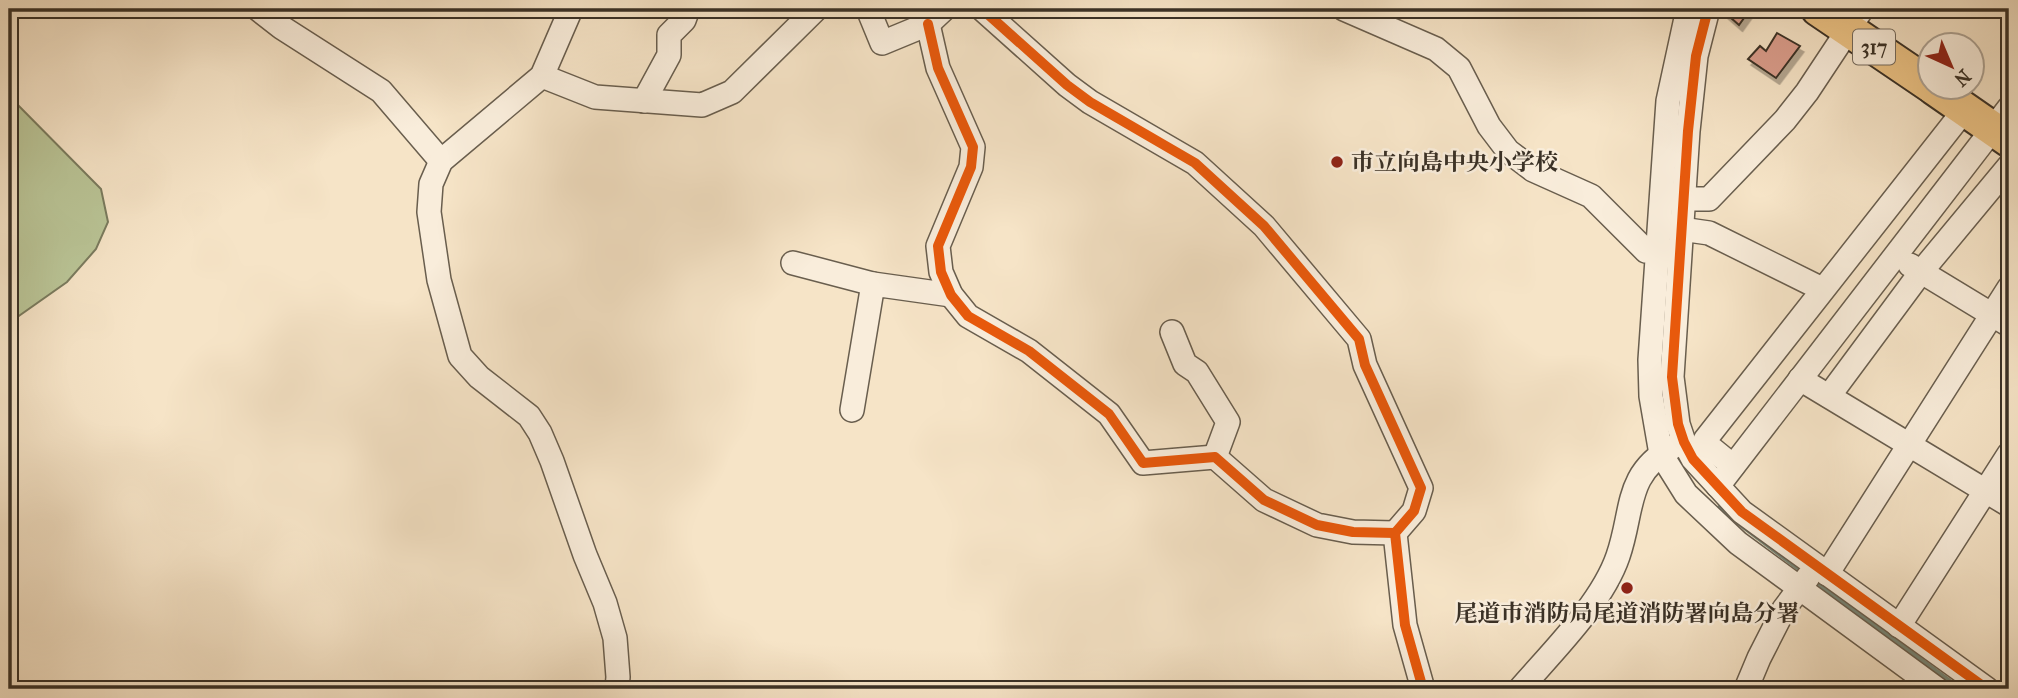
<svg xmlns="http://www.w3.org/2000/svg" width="2018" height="698" font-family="'IM FELL French Canon','Noto Serif JP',serif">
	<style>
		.green { fill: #bac597; stroke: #7a7b5e; stroke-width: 2 }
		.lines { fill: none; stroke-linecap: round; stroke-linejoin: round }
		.stream { stroke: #768678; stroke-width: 5 }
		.building { fill: #da9d8c; stroke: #3a3126; stroke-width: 2; filter: url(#shadow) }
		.minor-casing { stroke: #695e4e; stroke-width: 26 }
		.highway-casing { stroke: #3a3126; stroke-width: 37 }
		.minor { stroke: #f9eddb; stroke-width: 23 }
		.highway { stroke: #ebc284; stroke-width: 33 }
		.cycleway-casing { stroke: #f9eddb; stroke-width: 15 }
		.cycleway { stroke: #e8590c; stroke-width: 10 }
		.poi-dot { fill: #8f2418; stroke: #f9eddb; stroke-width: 2.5 }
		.labels { text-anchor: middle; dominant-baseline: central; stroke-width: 5; stroke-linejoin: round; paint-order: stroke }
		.shield { fill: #f9eddb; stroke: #73695c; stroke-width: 2 }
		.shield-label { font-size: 21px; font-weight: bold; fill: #3a3126 }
		.poi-label { font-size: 23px; font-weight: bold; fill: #3a3126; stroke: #f9eddb; text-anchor: start }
	</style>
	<defs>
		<filter id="shadow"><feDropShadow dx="3.5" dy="6" stdDeviation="0" flood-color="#0004"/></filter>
	</defs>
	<rect width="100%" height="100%" fill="#f6e4c7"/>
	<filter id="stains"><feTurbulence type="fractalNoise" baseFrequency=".00286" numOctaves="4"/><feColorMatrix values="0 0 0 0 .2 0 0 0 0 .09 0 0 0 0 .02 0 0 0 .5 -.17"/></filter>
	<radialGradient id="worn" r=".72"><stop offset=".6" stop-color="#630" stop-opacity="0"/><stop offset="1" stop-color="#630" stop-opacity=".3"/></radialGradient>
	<polygon class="green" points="9,96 101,189 108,222 96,249 67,282 16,318 9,327"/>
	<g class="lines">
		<g class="stream">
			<polyline points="1719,508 1806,574"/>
			<polyline points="1813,580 1960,689"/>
		</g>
	</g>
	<g class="building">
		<polygon points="1724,9 1747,9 1749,11 1739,25 1723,11"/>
		<polygon points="1777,33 1800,46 1776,78 1748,59 1760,46 1766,51"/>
	</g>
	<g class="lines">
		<defs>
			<g id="minor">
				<polyline points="258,9 281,27 381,91 441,161"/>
				<polyline points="571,9 542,76 441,161 431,184 429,212 439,280 460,356 479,377 529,416 540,433 552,461 585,555 605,603 615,638 618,677 617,689"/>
				<polyline points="868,9 882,43 928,24 944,9"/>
				<polyline points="982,9 1067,85 1090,102 1195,163 1264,226 1359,339 1365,365 1421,488 1414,511 1395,533 1405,625 1423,689"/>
				<polyline points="1344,9 1436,49 1459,68 1489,126 1508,151 1533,170 1591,196 1646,251 1671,251"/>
				<polyline points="1688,9 1668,101 1650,360 1651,396 1661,454 1686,494 1738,543 1937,689"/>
				<polyline points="1708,9 1696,56 1688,131 1672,377 1678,424 1684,442 1693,459 1742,512 1987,689"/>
				<polyline points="928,24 938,68 973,147 971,167 938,246 941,272 951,295 968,316 1029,351 1109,414 1143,463 1215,457 1264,500 1317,525 1353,532 1395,533"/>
				<polyline points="542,76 595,97 702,105 732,92 816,9"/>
				<polyline points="644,101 669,55 669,35 684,20 688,9"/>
				<polyline points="1683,199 1709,199 1785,120 1807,92 1862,9"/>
				<polyline points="1681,229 1709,233 1822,289"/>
				<polyline points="793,263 873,284"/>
				<polyline points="1910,265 2009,325"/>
				<polyline points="1172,332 1185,364 1197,372 1228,422 1215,457"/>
				<polyline points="1800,379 2009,505"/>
				<polyline points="1829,396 1921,272 2009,166"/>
				<polyline points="852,410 873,284 951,295"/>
				<polyline points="1733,466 1706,444 1705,440 1966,108"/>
				<polyline points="1718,486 2009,108"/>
				<polyline points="1827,574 2009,288"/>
				<polyline points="1899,626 2009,454"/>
				<path d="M1520,689C1553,651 1602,603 1618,556C1634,510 1624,474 1673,447"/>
				<polyline points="1746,689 1759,658 1784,609 1808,577"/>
			</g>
			<g id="highway">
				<polyline points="1818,9 1930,85"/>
				<polyline points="1934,88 2009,140"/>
			</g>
		</defs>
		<use href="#minor" class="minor-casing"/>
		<use href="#highway" class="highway-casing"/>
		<use href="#minor" class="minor"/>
		<use href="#highway" class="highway"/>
		<defs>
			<g id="cycleway">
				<polyline points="982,9 1067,85 1090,102 1195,163 1264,226 1359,339 1365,365 1421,488 1414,511 1395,533 1405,625 1423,689"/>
				<polyline points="1708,9 1696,56 1688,131 1672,377 1678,424 1684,442 1693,459 1742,512 1987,689"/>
				<polyline points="928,24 938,68 973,147 971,167 938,246 941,272 951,295 968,316 1029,351 1109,414 1143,463 1215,457 1264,500 1317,525 1353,532 1395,533"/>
			</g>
		</defs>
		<use href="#cycleway" class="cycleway-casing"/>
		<use href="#cycleway" class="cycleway"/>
	</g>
	<g class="poi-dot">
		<circle cx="1337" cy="162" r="7"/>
		<circle cx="1627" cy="588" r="7"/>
	</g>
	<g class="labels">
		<rect class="shield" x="1853" y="29.5" width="42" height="35" rx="5"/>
		<g class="shield-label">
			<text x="1874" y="47">317</text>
		</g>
		<g class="poi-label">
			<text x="1351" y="162">市立向島中央小学校</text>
			<text x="1627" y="613" text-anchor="middle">尾道市消防局尾道消防署向島分署</text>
		</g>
	</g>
	<rect width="2018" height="698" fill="none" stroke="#f6e4c7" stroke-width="35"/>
	<rect x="10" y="10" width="1997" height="677" fill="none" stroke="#3a3126" stroke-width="3.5"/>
	<rect x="18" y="18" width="1983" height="663" fill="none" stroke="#3a3126" stroke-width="2"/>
	<g transform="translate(1951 66) rotate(136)"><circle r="33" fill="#f9eddb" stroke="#ada293" stroke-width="2"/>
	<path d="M0-5L12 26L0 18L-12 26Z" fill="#8f2418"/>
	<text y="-10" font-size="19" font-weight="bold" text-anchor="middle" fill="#3a3126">N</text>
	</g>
	<rect width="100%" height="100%" filter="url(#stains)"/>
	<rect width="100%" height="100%" fill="url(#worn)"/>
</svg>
